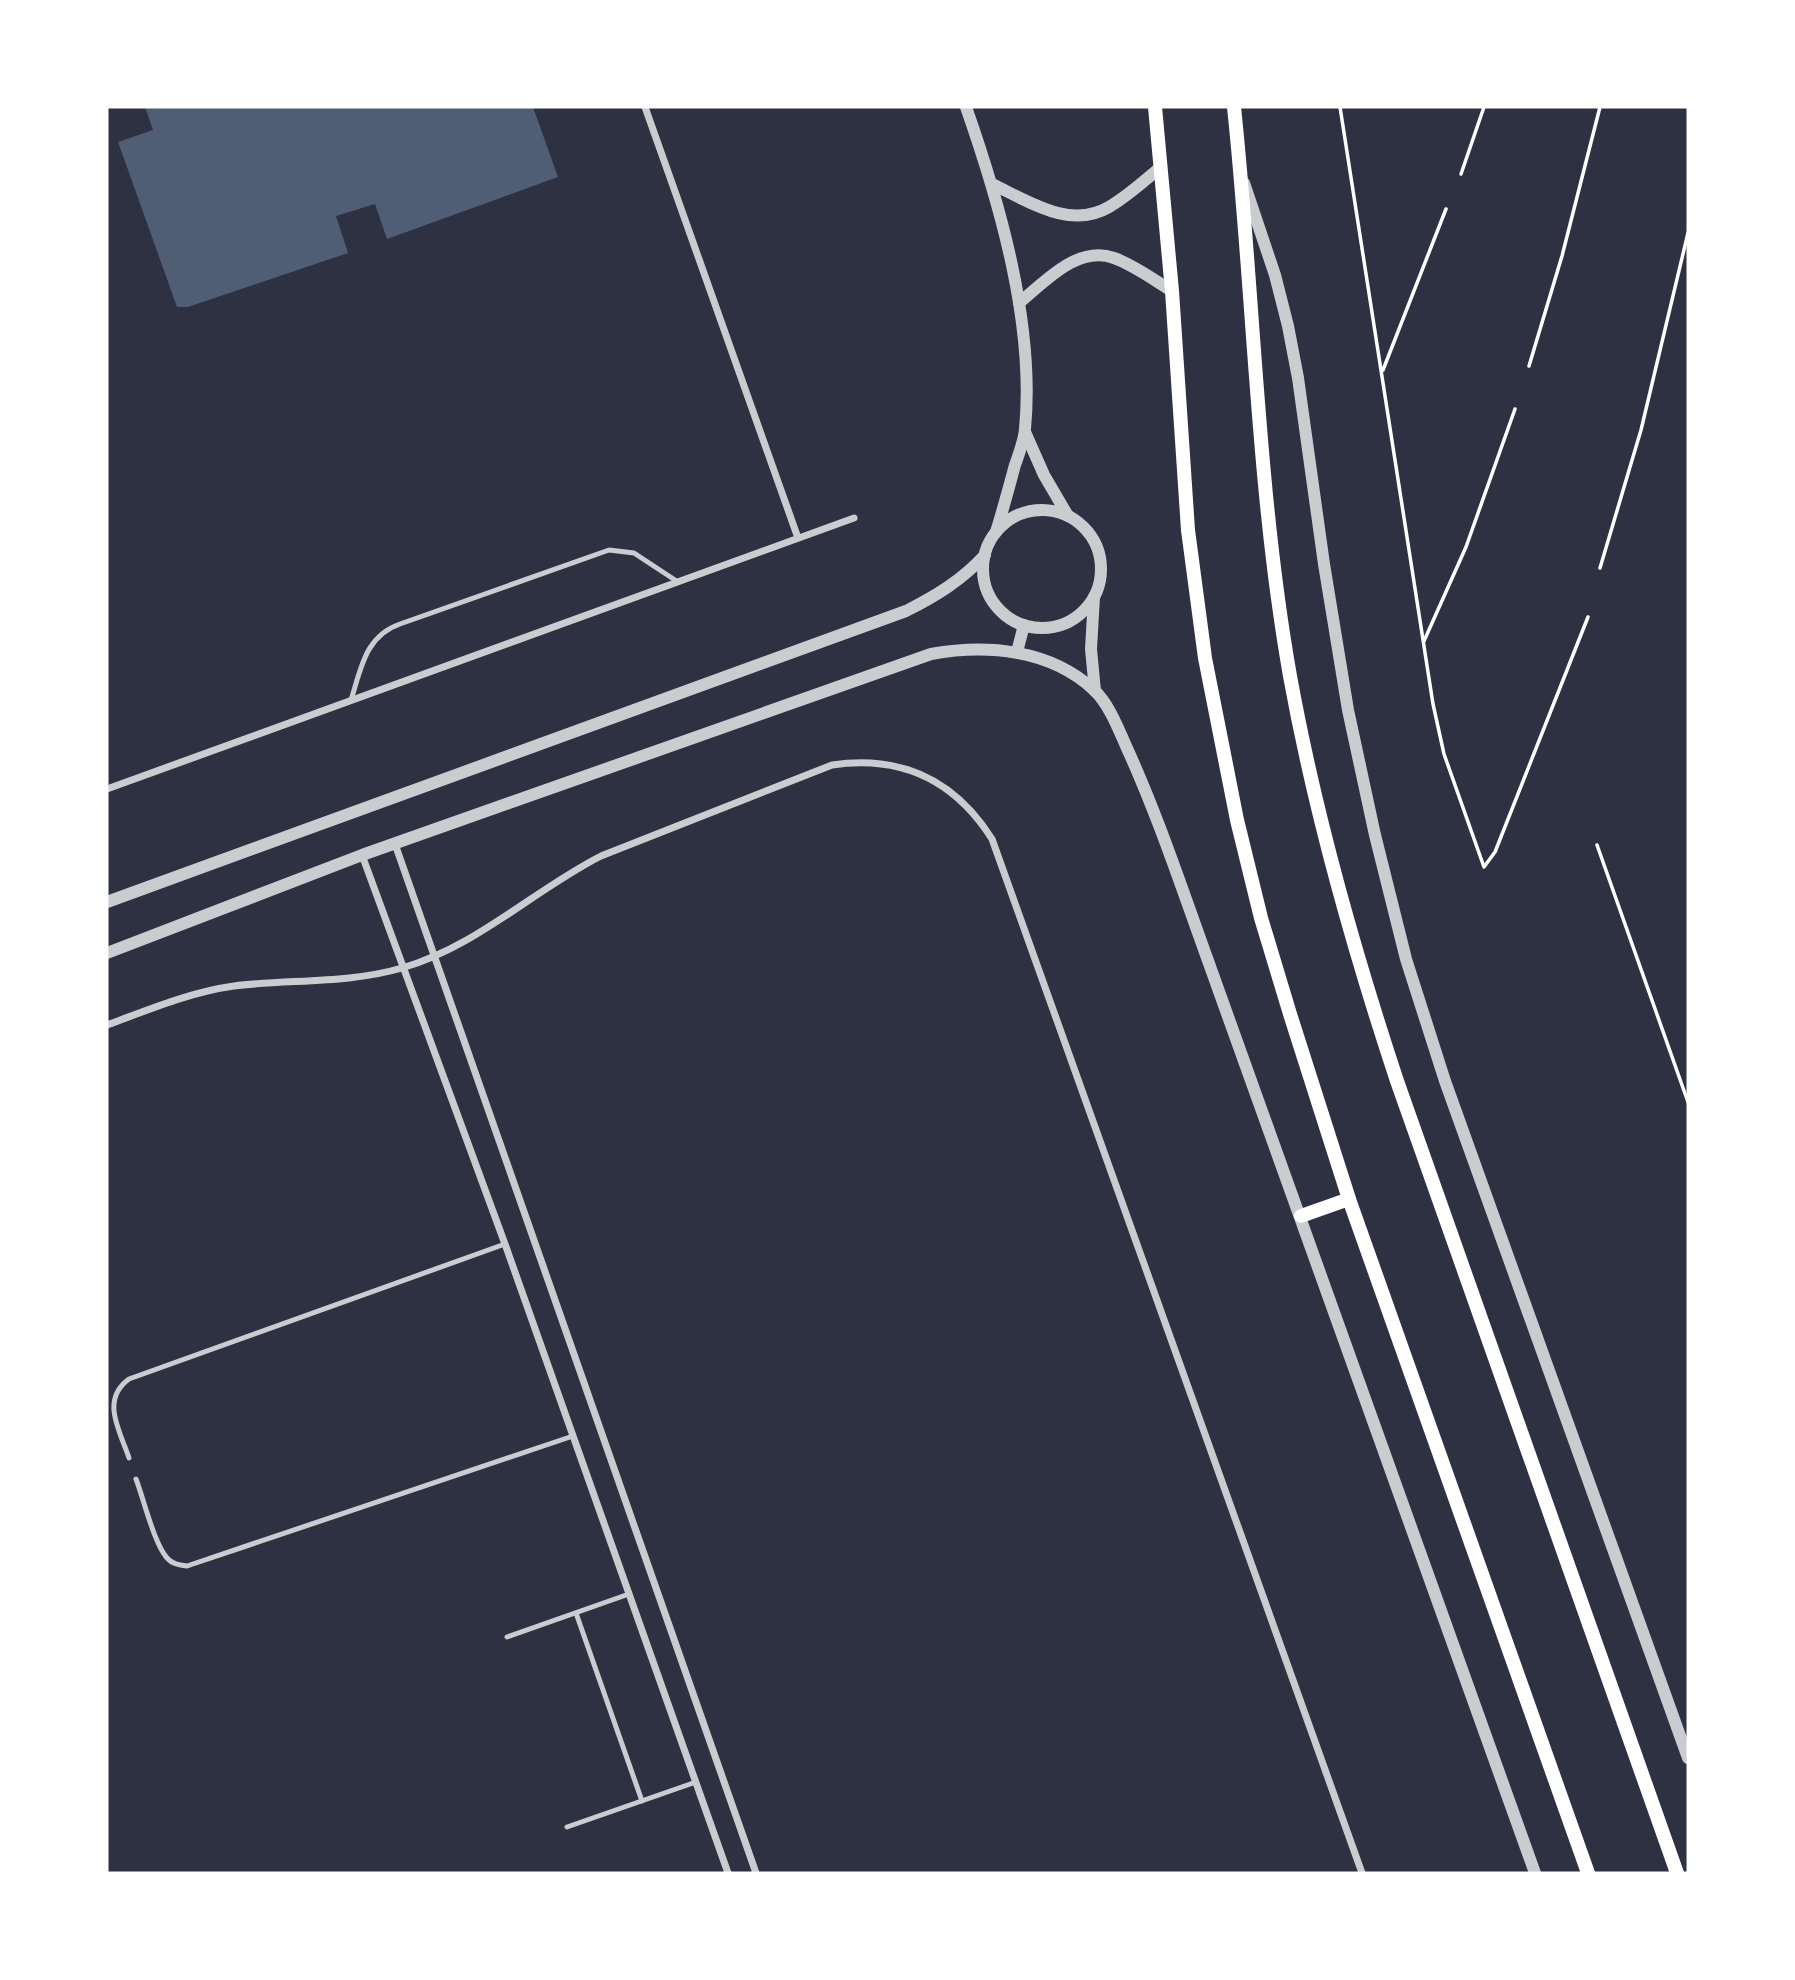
<svg xmlns="http://www.w3.org/2000/svg" width="1795" height="1980" font-family="Inter,sans-serif">
	<style>
		.water { fill: #4f5d75 }
		.lines { fill: none; stroke-linecap: round; stroke-linejoin: round }
		.path { stroke: #fff; stroke-width: 3.5 }
		.service { stroke: #caccd0; stroke-width: 5 }
		.minor { stroke: #caccd0; stroke-width: 7 }
		.tertiary { stroke: #caccd0; stroke-width: 12 }
		.secondary { stroke: #fff; stroke-width: 14 }
	</style>
	<rect width="100%" height="100%" fill="#2d3142"/>
	<polygon class="water" points="145,107 533,107 558,177 387,239 375,204 336,216 348,253 188,307 177,307 118,142 153,130"/>
	<g class="lines">
		<g class="path">
			<polyline points="1340,107 1433,704 1444,754 1484,867 1495,852 1588,617"/>
			<polyline points="1461,174 1484,107"/>
			<polyline points="1529,366 1562,256 1600,107"/>
			<polyline points="1383,370 1446,209"/>
			<polyline points="1600,568 1641,430 1688,233"/>
			<polyline points="1424,641 1466,547 1515,409"/>
			<polyline points="1597,845 1688,1102"/>
		</g>
		<g class="service">
			<path d="M351,700C361,669 365,636 400,624L609,550L634,553L678,582"/>
			<path d="M129,1458C120,1431 100,1400 129,1379L505,1244"/>
			<path d="M136,1479C144,1500 154,1543 167,1558C172,1564 179,1565 187,1566L573,1436"/>
			<polyline points="576,1613 642,1801"/>
			<polyline points="507,1637 629,1594"/>
			<polyline points="567,1827 696,1782"/>
		</g>
		<g class="minor">
			<polyline points="645,107 798,538"/>
			<polyline points="107,789 854,518"/>
			<polyline points="395,844 756,1873"/>
			<polyline points="362,855 505,1244 728,1873"/>
			<path d="M107,1025C148,1010 190,992 234,986C290,979 347,984 402,968C476,947 534,890 601,856L832,765C901,755 954,779 992,839L1362,1873"/>
		</g>
		<g class="tertiary">
			<path d="M966,107C1000,204 1035,325 1025,429C1024,441 1019,454 1015,465C1009,487 1003,510 996,532"/>
			<polyline points="1244,183 1275,275 1288,326 1298,378 1324,564 1348,710 1375,835 1406,959 1445,1081 1688,1758"/>
			<path d="M992,184C1028,201 1070,230 1109,207C1128,196 1145,180 1161,167"/>
			<path d="M1019,303C1045,282 1077,245 1114,258C1134,265 1154,280 1172,291"/>
			<polyline points="1025,432 1044,475 1068,516"/>
			<circle cx="1042" cy="569" r="59"/>
			<polyline points="1094,597 1091,649 1095,691"/>
			<polyline points="1017,652 1024,625"/>
			<path d="M107,902L906,611C936,596 962,580 985,555"/>
			<path d="M107,953L362,855L931,654C986,644 1050,649 1094,690C1109,704 1118,728 1126,746C1159,818 1184,895 1211,969C1321,1270 1428,1572 1535,1873"/>
		</g>
		<g class="secondary">
			<polyline points="1155,107 1172,291 1188,530 1205,658 1237,820 1261,918 1290,1014 1349,1199 1588,1873"/>
			<path d="M1234,107C1254,296 1257,489 1290,676C1315,814 1353,948 1397,1081L1677,1873"/>
			<polyline points="1301,1216 1349,1199"/>
		</g>
	</g>
	<rect width="1795" height="1980" fill="none" stroke="#ffffff" stroke-width="217"/>
</svg>
